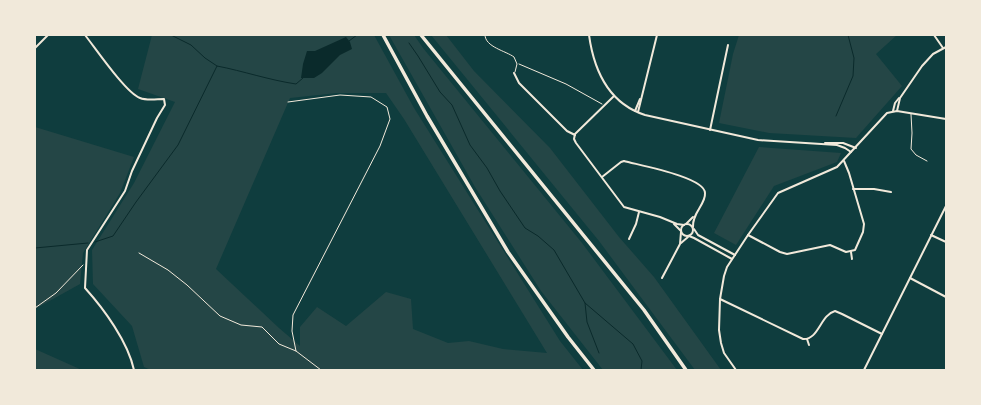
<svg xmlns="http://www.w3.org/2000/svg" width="981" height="405" font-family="Jost,sans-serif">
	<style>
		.green { fill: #244646; fill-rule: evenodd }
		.water { fill: #0a2a2b }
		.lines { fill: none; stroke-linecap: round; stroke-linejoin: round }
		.stream { stroke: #0a2a2b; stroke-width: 1 }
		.path { stroke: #f1e9da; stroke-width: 1 }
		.service { stroke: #f1e9da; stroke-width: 1 }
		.minor { stroke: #f1e9da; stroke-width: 2 }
		.motorway { stroke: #f1e9da; stroke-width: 3.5 }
	</style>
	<rect width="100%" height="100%" fill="#0f3d3e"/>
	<g class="green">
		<path d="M152,35H374L414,108L560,341L583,370H151L144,367L132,326L93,284L92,250L134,183L175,102L138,89ZM337,93H386L404,119L547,353L503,349L469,341L448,343L413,329L411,299L386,292L346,326L317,307L300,327V346L279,328L216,269L290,98Z"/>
		<polygon points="389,35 414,35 423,48 582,243 677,370 603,370 541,291 475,187"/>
		<polygon points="431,35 446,35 474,71 550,148 619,237 654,277 721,370 695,370 599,241"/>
		<polygon points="739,35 897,35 876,54 902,86 856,138 769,133 719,123 733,54"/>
		<polygon points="35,127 134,157 120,193 83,253 80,284 35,309"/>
		<polygon points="759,147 841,153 837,162 774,186 736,245 714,233"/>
		<polygon points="35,349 82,370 35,370"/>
	</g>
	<polygon class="water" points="346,37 350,42 352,49 340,55 322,73 314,78 301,78 303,64 307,51 315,51"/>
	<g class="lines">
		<g class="stream">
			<polyline points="171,35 191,45 205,58 217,66"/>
			<polyline points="349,41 357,35"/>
			<polyline points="409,43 418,56 440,92 452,105 470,145 487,168 500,191 525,228 538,236 554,250 585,303 587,322 599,353"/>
			<polyline points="836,116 853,76 854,58 848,35"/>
			<path d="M95,242L113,236L136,202L178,145L217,66C243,71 269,80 296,84L303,78"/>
			<polyline points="35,248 88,243"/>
			<polyline points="585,303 633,344 642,361 641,370"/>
		</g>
		<g class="path">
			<polyline points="519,64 566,84 602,104"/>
			<polyline points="288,102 340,95 371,97 387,107 390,119 380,146 293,315 292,331 296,351"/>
			<polyline points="139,253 168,270 187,285 220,316 241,325 262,327 279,344 296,351 321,370"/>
			<polyline points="35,308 56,293 83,265"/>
		</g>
		<g class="service">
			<path d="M485,35C485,47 506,51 514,57L517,64L515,72"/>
			<polyline points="911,114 912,133 911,149 916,155 927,161"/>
		</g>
		<g class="minor">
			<path d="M85,35C96,49 126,93 140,98C147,101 157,99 164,99L165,105L157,118L132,171L125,191L87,250L85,288C104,309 128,342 134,370"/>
			<path d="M589,35C594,71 608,103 645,115L758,140L837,145L845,148L851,152"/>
			<polyline points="934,35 943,48"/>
			<polyline points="35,48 48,35"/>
			<polyline points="514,73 519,83 567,131 575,135"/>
			<polyline points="614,96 575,134 574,139 576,143 624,207 660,217 677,224 684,225"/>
			<polyline points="635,111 640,99"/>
			<polyline points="893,111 895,103 899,98"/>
			<polyline points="897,111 900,98 922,66 933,54 946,47"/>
			<polyline points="638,112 657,35"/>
			<polyline points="710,130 728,45"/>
			<polyline points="825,143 843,143 856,148"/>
			<path d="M602,177L621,162L624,161C638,165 705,177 705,193C706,204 692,213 693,227"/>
			<polyline points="853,189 874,189 891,192"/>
			<circle cx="687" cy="230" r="6"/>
			<polyline points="674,224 681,231"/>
			<polyline points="686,224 693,217"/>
			<polyline points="694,229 698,235 735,255"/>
			<polyline points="748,235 780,252 787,254 830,245 846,252 855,250 863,232 864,224 849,173 844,161"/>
			<polyline points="931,235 946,242"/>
			<polyline points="689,236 694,238 732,259"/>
			<polyline points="629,239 636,224 639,212"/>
			<polyline points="681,243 688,237"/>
			<polyline points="851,252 852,259"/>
			<polyline points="662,278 680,244 681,232"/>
			<polyline points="910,278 946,297"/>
			<path d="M720,299L803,339C819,340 820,315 835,311L842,314L882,334"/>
			<polyline points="807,339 809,345"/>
			<polyline points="736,370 724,353 721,343 719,330 720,299 724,276 727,267 748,235 778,193 837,167 887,113 897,111 946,119"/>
			<polyline points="864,370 946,206"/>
		</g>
		<g class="motorway">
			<polyline points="383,35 427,116 508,252 568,337 594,370"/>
			<polyline points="421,35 644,310 686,370"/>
		</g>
	</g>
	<rect width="981" height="405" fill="none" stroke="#f1e9da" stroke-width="72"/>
</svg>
